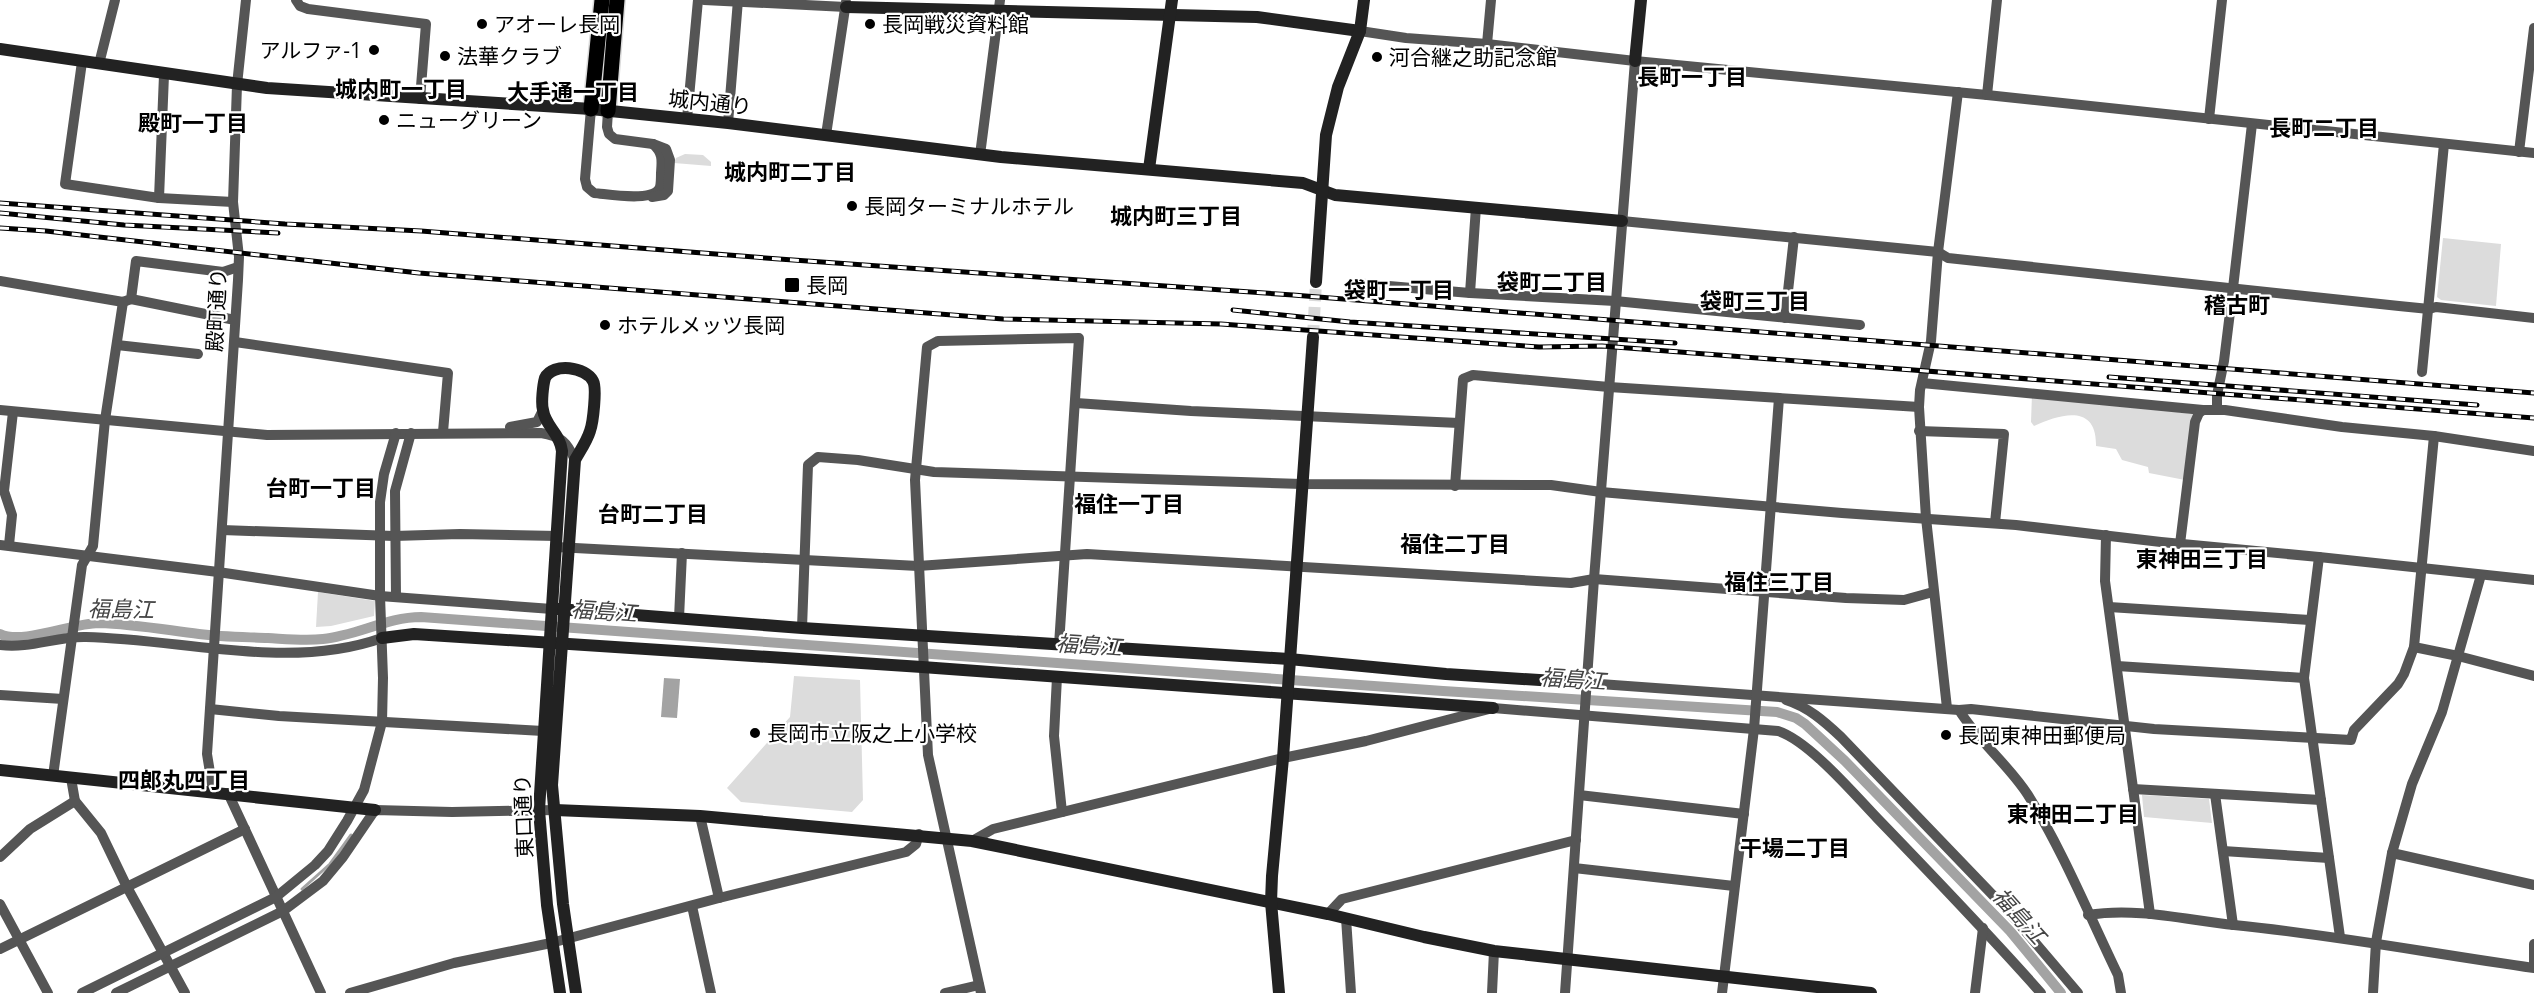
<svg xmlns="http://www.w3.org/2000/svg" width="2534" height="993" font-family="'Open Sans','Noto Sans JP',sans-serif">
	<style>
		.green { fill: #dcdcdc }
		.water { fill: #a3a3a3 }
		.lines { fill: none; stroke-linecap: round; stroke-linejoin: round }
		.stream { stroke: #a3a3a3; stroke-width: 3 }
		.canal { stroke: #a3a3a3; stroke-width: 10 }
		.secondary-tunnel { stroke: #d9d9d9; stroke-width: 12; stroke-dasharray: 12 6; stroke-linecap: butt }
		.primary-casing { stroke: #dbdbdb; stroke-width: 18 }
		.street { stroke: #555; stroke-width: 10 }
		.secondary { stroke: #222; stroke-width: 12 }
		.primary { stroke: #000; stroke-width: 15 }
		.rail-casing { stroke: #000; stroke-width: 5 }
		.rail { stroke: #fff; stroke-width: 3; stroke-dasharray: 9; stroke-linecap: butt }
		.poi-dot { fill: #000; stroke: #fff; stroke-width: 2 }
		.labels { text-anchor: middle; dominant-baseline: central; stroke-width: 4.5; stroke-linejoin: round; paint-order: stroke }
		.poi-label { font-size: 21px; fill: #000; stroke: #fff; text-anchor: start }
		.street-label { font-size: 21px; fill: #000; stroke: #fff }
		.neighbourhood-label { font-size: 22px; font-weight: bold; fill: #000; stroke: #fff }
		.water-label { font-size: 22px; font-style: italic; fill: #444; stroke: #fff }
	</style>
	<rect width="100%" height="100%" fill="#fff"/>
	<g class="green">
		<polygon points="685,154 703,155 711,162 711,166 674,163 676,158"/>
		<polygon points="2443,238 2501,244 2496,306 2441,300 2437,297"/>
		<path d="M2032,394L2193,414L2185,480L2149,473L2148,467L2122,460L2116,449L2096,446C2097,403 2060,414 2034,426L2031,422Z"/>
		<polygon points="318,592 375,601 374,616 331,626 316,627"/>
		<polygon points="794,676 860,680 863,800 852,812 741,802 727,788 790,717"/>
		<polygon points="2142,795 2209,799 2212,823 2144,817"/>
	</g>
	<polygon class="water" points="664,678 680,679 677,718 661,717"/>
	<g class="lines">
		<polyline class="stream" points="302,889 330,864 351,835"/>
		<path class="canal" d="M0,634C23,645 72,623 99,623C133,624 166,630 199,634C222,637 245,637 268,638C286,639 305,641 323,639C357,636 387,617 421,617L1443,691L1777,712L1796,718L1805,724L1845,761L2010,931L2061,993"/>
		<polyline class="secondary-tunnel" points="1313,337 1316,282"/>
		<defs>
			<g id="primary">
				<polyline points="591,109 602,0"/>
				<polyline points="608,111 617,0"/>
			</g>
		</defs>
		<use href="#primary" class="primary-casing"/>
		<g class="street">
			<polyline points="296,0 300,6 308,9 426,24 420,99"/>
			<polyline points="704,0 846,7"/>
			<polyline points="1360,31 1406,38 1487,44 1635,61 1987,95 2534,153"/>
			<polyline points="1487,44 1491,0"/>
			<polyline points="82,62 65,184 159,198 233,202"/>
			<polyline points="99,64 115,0"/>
			<polyline points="1987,95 1997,0"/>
			<path d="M591,109L585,179L587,187L594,193C608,194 654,203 660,187C661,183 661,177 661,173C662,160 663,153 653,144"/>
			<polyline points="608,111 607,127 609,134 615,139 653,144 666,149 670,160 668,191 664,195 652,197"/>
			<polyline points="687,119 698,0"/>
			<polyline points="2209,119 2222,0"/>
			<polyline points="728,123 738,0"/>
			<polyline points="826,135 846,2"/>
			<polyline points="2519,152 2534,28"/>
			<polyline points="980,155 1000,0"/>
			<polyline points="159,198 164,75"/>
			<polyline points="1622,221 1938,252 1948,258 2399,306 2429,309 2436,307 2534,318"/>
			<polyline points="0,281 123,302 131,299 136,261 223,272 238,267"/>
			<polyline points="1354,283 1470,293 1615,301 1860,325"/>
			<polyline points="1470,293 1476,207"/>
			<polyline points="131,299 235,320"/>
			<polyline points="1785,318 1794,237"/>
			<polyline points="235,342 448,373 443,432"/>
			<polyline points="117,345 198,354"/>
			<polyline points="2422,372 2444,144"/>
			<polyline points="1922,383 2203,410"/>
			<polyline points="1076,403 1191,411 1459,423"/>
			<path d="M0,410L267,435L541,433C561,436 567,442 575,460"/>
			<polyline points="2217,410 2217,395 2224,361 2233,288 2252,124"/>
			<polyline points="510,427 537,422 543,410"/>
			<polyline points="1919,431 2004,434 1995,523"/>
			<polyline points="2434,436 2414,647 2458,656 2534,676"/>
			<polyline points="1455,486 1463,379 1473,375 1609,387 1919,407"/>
			<polyline points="222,530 394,536 460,534 557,536"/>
			<polyline points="2106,535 2105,581 2150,914"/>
			<polyline points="2180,544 2195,422 2199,413 2203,410 2225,410 2342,427 2434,436 2534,451"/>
			<polyline points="0,545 218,572 380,596 552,609"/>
			<polyline points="9,545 12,515 4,491 13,412"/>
			<polyline points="556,547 918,566 1087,554 1571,583 1594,579 1846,598 1904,600 1933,592"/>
			<polyline points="2319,557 2304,678 2340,937"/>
			<polyline points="396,597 395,491 411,433"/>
			<polyline points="2109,607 2310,620"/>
			<polyline points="679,618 682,553"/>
			<polyline points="802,628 808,465 818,457 858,460 934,472 1302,484 1551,485 1601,492 1842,513 2016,525 2161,542 2319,557 2534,580"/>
			<path d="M0,645C30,649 57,636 86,637C183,639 289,671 382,638"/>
			<polyline points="2117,666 2304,678"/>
			<polyline points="1057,677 1054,736 1062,812"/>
			<polyline points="1586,683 1959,710 1971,709 2154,729 2351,740 2354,730 2398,684 2404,674 2414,647"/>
			<polyline points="0,695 63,699"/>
			<path d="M1786,700C1808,707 1824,721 1841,737L2010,913L2078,993"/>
			<polyline points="1947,708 1926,518 1919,407 1920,390 1931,341 1938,252 1958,92"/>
			<polyline points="210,709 279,716 543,731"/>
			<path d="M1959,710C1978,741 2008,764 2028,795C2063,851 2089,915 2118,975L2121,993"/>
			<polyline points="53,776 82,565 93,546 105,420 123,302"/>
			<polyline points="71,778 75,801 101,833 127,887 185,993"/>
			<polyline points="2133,789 2321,800"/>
			<polyline points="213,791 207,754 238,280 239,257 233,202 237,85 246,0"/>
			<polyline points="228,793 321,993"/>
			<polyline points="2215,794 2233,925"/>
			<polyline points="1579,795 1744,814"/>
			<polyline points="700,816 719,898"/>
			<path d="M972,841L993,829L1283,758L1366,741L1493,708L1778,731C1809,741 1854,794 1877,818C1933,876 1988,933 2041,993"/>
			<polyline points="2223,851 2329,858"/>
			<polyline points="2392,853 2534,885"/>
			<polyline points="0,857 30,829 75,801"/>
			<polyline points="1574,868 1734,886"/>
			<polyline points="0,904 48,993"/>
			<polyline points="692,906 711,993"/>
			<polyline points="1328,914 1342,899 1576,840"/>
			<path d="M2088,915C2137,907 2186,920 2234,925C2335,935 2434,954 2534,968"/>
			<polyline points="1346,918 1351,993"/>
			<polyline points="2534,944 2534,964"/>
			<polyline points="0,949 245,829"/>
			<polyline points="82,993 276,897 315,865 328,851 347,821 364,790 382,722 383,678 380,596 380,502 384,474 396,433"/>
			<polyline points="116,993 283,911 323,881 343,857 375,810 452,812 555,810"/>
			<polyline points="350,993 454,963 551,943 719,898 906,852 916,844 919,834"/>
			<polyline points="945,993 979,985"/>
			<polyline points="981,993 928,755 915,480 927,347 938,341 1079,338 1059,645"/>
			<polyline points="1492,993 1494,951"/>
			<polyline points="1565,993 1594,579 1635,61"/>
			<polyline points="1722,993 1754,729 1779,398"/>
			<polyline points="1975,993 1983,928"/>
			<polyline points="2373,993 2376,942 2392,853 2412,784 2442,712 2481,575"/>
		</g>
		<g class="secondary">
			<polyline points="846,7 1257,17 1360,31"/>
			<polyline points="0,49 267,88 591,109 728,123 1001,157 1303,183 1335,195 1622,221"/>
			<polyline points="1635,61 1641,0"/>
			<polyline points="1149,169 1172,0"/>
			<polyline points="1316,282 1326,135 1338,87 1360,31 1364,0"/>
			<polyline points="558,609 802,628 1289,659 1446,674 1586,683"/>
			<polyline points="382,638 414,634 922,667 1493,708"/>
			<polyline points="0,770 375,810"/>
			<polyline points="555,810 700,816 972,841 1328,914 1424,937 1494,951 1871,993"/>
			<path d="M560,993L547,905L539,810L562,451C560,433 545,426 543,410C541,403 543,385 545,378C553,362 586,367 593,381C597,388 593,423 590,431C587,441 580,451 575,460L552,785L563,904L576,993"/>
			<polyline points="1279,993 1271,902 1272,876 1283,758 1313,337"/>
		</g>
		<use href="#primary" class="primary"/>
		<defs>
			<g id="rail">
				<polyline points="0,203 285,224 421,231 779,259 1293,295 2534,393"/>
				<polyline points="0,213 124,225 278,233"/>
				<polyline points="0,228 46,231 419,273 1003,319 1221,324 1539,347 1602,346 2534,418"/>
				<polyline points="1233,310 1350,322 1675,343"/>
				<polyline points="2109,377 2477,405"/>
			</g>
		</defs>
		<use href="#rail" class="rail-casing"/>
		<use href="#rail" class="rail"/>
	</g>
	<g class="poi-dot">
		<circle cx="482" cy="24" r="6"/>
		<circle cx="870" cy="24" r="6"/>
		<circle cx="374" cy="50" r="6"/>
		<circle cx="445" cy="56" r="6"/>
		<circle cx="1377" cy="57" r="6"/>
		<circle cx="384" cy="120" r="6"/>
		<circle cx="852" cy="206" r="6"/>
		<rect x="784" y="277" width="16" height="16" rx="3"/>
		<circle cx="605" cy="325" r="6"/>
		<circle cx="755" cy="733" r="6"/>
		<circle cx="1946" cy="735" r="6"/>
	</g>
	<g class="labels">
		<g class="poi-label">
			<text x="494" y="24">アオーレ長岡</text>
			<text x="882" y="24">長岡戦災資料館</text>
			<text x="362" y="50" text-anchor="end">アルファ-1</text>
			<text x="457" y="56">法華クラブ</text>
			<text x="1389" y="57">河合継之助記念館</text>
			<text x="396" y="120">ニューグリーン</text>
			<text x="864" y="206">長岡ターミナルホテル</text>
			<text x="806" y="285">長岡</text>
			<text x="617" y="325">ホテルメッツ長岡</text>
			<text x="767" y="733">長岡市立阪之上小学校</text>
			<text x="1958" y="735">長岡東神田郵便局</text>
		</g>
		<g class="street-label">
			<text transform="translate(710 102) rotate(6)">城内通り</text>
			<text transform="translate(216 310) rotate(-87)">殿町通り</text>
			<text transform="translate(523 816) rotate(-92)">東口通り</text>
		</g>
		<g class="neighbourhood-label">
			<text x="1692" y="76">長町一丁目</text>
			<text x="401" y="88">城内町一丁目</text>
			<text x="573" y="91">大手通一丁目</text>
			<text x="193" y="122">殿町一丁目</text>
			<text x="2324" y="127">長町二丁目</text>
			<text x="790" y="171">城内町二丁目</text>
			<text x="1176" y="215">城内町三丁目</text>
			<text x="1552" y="281">袋町二丁目</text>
			<text x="1399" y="289">袋町一丁目</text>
			<text x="1755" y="300">袋町三丁目</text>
			<text x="2237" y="304">稽古町</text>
			<text x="321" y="487">台町一丁目</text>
			<text x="1129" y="503">福住一丁目</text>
			<text x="653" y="513">台町二丁目</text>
			<text x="1455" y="543">福住二丁目</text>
			<text x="2202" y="558">東神田三丁目</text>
			<text x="1779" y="581">福住三丁目</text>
			<text x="184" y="779">四郎丸四丁目</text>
			<text x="2073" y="813">東神田二丁目</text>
			<text x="1795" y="847">干場二丁目</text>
		</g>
		<g class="water-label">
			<text transform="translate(121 608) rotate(1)">福島江</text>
			<text transform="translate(604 610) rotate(4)">福島江</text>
			<text transform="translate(1089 644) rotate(4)">福島江</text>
			<text transform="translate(1573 678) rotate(4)">福島江</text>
			<text transform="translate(2020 915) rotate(48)">福島江</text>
		</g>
	</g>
</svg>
